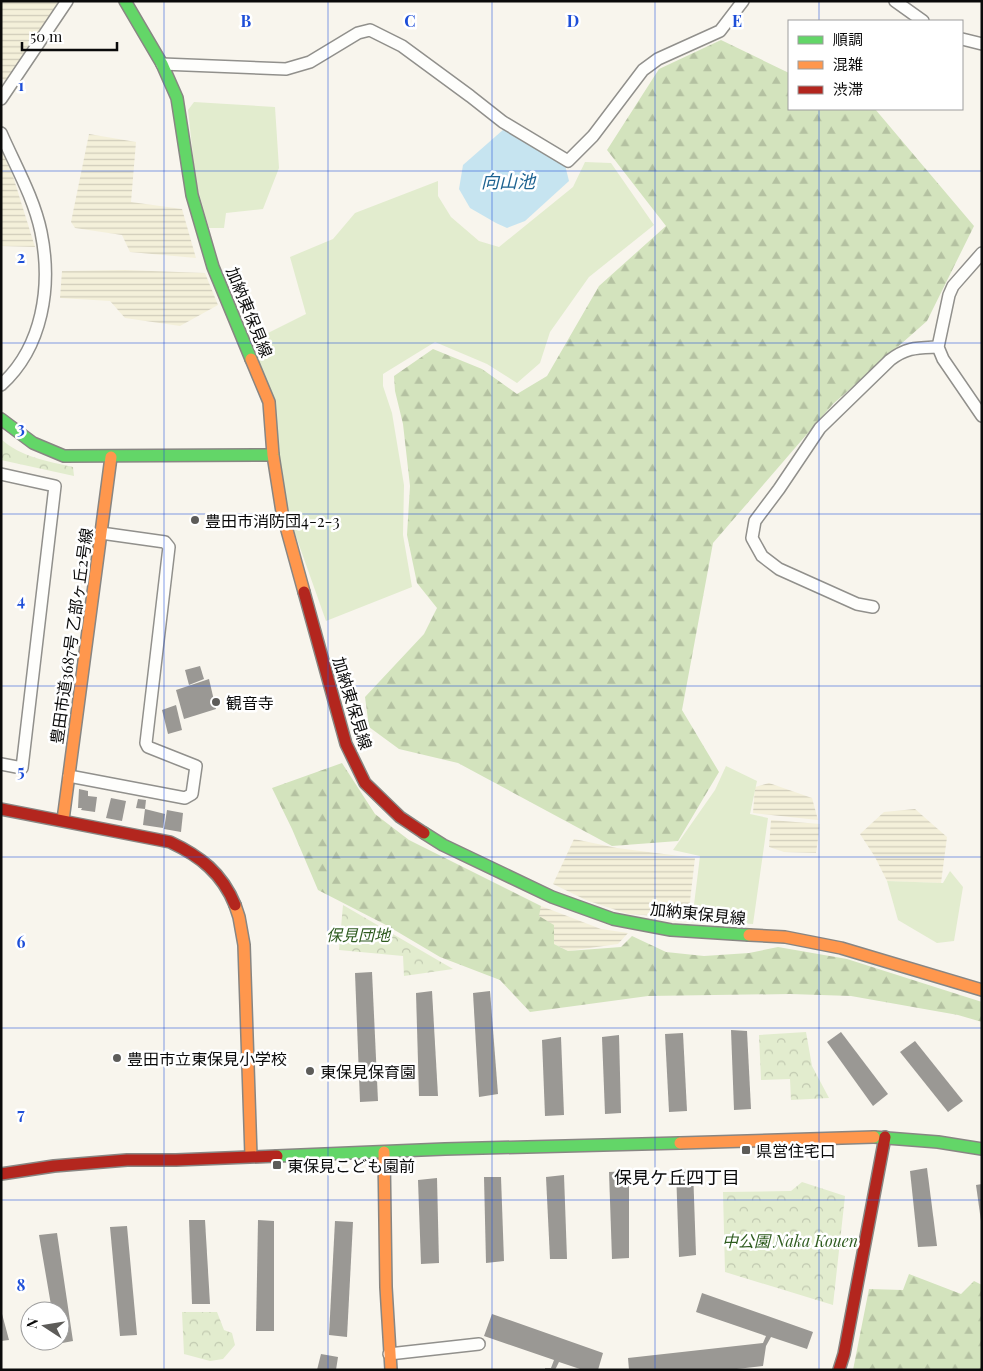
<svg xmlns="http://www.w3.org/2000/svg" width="983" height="1371" font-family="'Playfair Display','Noto Sans JP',serif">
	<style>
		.farmland { fill: url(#farmland-rules) }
		.grass { fill: #e2ecce }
		.forest { fill: url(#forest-firs) }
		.park { fill: url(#park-crowns) }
		.water { fill: #c6e4f0 }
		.building { fill: #9a9894 }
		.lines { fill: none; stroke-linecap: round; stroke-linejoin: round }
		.street-casing { stroke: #91908c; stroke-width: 14 }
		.fast-casing { stroke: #888683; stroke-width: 14 }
		.slow-casing { stroke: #888683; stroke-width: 14 }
		.jam-casing { stroke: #888683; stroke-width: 14 }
		.street { stroke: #fefefc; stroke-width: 11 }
		.fast { stroke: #63d668; stroke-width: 11 }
		.slow { stroke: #ff974d; stroke-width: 11 }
		.jam { stroke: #b3261e; stroke-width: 11 }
		.grid { fill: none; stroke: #1d4ed8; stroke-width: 1; stroke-opacity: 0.55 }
		.poi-dot { fill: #5d5c59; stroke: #fff; stroke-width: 2 }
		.labels { text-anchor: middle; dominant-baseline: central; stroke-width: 5; stroke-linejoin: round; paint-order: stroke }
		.street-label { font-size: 16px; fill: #0a0a0a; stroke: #fff }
		.poi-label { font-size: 16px; fill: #0a0a0a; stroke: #fff; text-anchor: start }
		.park-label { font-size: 16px; font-style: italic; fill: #2f5c20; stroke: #fff }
		.water-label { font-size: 18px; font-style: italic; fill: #1e6391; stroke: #fff }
		.neighbourhood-label { font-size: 18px; fill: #0a0a0a; stroke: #fff }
		.grid-label { font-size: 16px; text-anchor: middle; font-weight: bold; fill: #1d4ed8; stroke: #fff; stroke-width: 5; stroke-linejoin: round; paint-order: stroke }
	</style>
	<defs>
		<pattern id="farmland-rules" width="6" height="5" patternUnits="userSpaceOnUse" patternTransform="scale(1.25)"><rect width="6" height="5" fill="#f4f0da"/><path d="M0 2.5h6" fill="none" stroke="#d0ccba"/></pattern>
		<pattern id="forest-firs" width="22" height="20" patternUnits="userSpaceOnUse" patternTransform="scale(1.25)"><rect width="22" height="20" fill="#d3e3bd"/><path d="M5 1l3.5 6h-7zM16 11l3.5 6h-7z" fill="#b4c1a1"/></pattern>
		<pattern id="park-crowns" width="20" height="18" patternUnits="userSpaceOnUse" patternTransform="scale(1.25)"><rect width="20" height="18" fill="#e2ecce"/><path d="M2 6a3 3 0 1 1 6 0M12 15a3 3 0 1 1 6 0" fill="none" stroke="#c1c9b0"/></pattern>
	</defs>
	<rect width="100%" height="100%" fill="#f8f5ed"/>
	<g class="farmland">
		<polygon points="1,1 59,1 6,81 1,78"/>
		<polygon points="89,134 136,142 131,202 182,209 196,258 130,252 122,235 75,228 71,222"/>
		<polygon points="1,148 12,173 35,247 1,246"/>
		<polygon points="125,270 205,273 218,305 180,326 125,318 110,301 60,298 62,271"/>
		<polygon points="769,783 812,798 818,820 753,813 755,787"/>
		<polygon points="915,809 947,837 941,883 887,881 875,857 860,834 884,812"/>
		<polygon points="771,820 820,824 816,853 784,852 769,847"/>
		<polygon points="574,839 617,848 695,858 688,918 628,914 586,900 553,884"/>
		<polygon points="541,906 601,929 628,933 618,944 568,951 554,944 538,916"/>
	</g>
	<g class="grass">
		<polygon points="194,102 275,107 279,168 263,209 226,213 224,228 209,228 196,183 188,110"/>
		<polygon points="585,162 611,163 654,225 589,277 550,332 540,363 517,383 487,364 435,342 383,374 383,386 392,413 404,485 403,535 412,587 326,621 287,511 252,341 306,314 290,257 333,239 355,213 438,181 438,196 451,217 479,241 499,247 573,187"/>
		<polygon points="726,766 757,781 750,814 768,818 753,924 692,921 700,856 673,850 715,790"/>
		<polygon points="950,871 963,887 954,941 937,943 898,920 887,881 943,883"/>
	</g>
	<g class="forest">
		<polygon points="721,40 789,73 789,109 875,109 974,226 927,321 833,404 713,543 682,710 719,772 678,841 612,846 458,763 399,749 369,727 365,697 424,634 437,608 417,583 407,535 410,486 403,424 395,391 394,376 433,349 482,369 517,394 547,376 599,286 666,226 607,150 659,69"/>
		<polygon points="342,763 375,814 409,840 541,906 539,916 554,925 554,944 568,951 621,947 632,936 666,952 704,956 749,953 778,947 847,959 982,1002 982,1022 958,1015 851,996 790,994 648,996 530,1012 500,980 440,957 386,925 318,890 292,829 272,788"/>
		<polygon points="909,1274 961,1294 974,1281 982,1285 982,1370 853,1370 869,1289 903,1290"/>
	</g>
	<g class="park">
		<path d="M1,439C21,457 47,461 73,467L74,476L1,460Z"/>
		<polygon points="343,905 453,969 404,976 403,956 339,950"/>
		<polygon points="806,1032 812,1066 829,1098 791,1100 790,1079 761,1080 759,1035"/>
		<polygon points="802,1182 845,1196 833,1305 725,1272 723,1192 791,1191"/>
		<polygon points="182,1312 217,1312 224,1330 232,1333 235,1345 223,1359 210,1361 184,1354"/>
	</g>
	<polygon class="water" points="504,129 565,165 569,181 525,221 507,228 496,223 470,208 459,189 463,165"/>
	<g class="building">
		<polygon points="200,666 204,679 189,685 185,670"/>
		<polygon points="209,679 216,709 184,719 176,690"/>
		<polygon points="176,705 182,730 168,734 162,710"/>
		<polygon points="79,789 88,791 88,796 97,797 95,812 81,810 82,808 78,808"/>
		<polygon points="111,798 126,801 122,821 106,818"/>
		<polygon points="138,799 146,800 145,809 136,808"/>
		<polygon points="145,809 165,814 163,828 143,825"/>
		<polygon points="167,810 183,813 181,832 164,829"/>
		<polygon points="372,972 378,1101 360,1102 355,973"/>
		<polygon points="432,991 438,1096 419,1096 416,993"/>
		<polygon points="490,991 498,1094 479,1097 473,993"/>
		<polygon points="731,1030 747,1031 751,1109 734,1110"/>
		<polygon points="841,1032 888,1094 873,1106 827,1042"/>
		<polygon points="683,1033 687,1111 669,1112 665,1034"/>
		<polygon points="619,1035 621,1113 605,1114 602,1037"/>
		<polygon points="561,1037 564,1115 545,1116 542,1040"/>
		<polygon points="915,1041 963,1101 948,1112 900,1052"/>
		<polygon points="927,1168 937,1246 918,1247 910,1171"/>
		<polygon points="693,1169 696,1255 679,1257 676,1170"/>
		<polygon points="629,1171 629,1258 612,1259 609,1172"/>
		<polygon points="564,1175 567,1259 550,1259 546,1177"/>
		<polygon points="484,1177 501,1177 504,1261 486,1263"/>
		<polygon points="437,1178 439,1263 421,1264 418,1180"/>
		<polygon points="982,1184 982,1221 981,1221 976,1185"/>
		<polygon points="189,1220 205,1220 210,1304 192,1304"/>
		<polygon points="258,1220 274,1221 274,1331 256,1331"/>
		<polygon points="335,1221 353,1222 347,1337 329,1335"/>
		<polygon points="127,1226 137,1335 120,1336 110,1227"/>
		<polygon points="57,1233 73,1341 57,1344 57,1341 60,1341 60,1311 52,1311 39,1235"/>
		<polygon points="702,1293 813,1332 807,1349 771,1337 766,1346 763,1366 728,1370 629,1370 628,1358 763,1343 766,1336 696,1312"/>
		<polygon points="1,1310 9,1340 1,1341"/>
		<polygon points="492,1314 603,1353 598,1370 583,1370 559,1362 555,1370 545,1370 545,1368 551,1368 554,1360 484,1336"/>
		<polygon points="321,1354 338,1357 336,1370 317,1370"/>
	</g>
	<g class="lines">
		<defs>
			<g id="street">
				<polyline points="895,1 923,21"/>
				<polyline points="962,39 982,44"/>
				<polyline points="162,64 286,69 310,62 358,33 370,30 402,46 470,96 503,122 568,161 593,136 643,70 658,59 720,31 743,1"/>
				<polyline points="1,99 67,1"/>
				<path d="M1,133C15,165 34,198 41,232C52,286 43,347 1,385"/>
				<polyline points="982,253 953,286 949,295 938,347 943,359 982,416"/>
				<polyline points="1,474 55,486 22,768 1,764"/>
				<path d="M873,607L857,604L779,569L762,556L752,538L755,521L779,489L820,428L890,360C907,347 917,348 938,347"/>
				<polyline points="69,776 185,798 192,794 196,766 148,747 146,743 169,547 165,542 101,533"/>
				<polyline points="389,1354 479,1344"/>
			</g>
			<g id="fast">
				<polyline points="125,1 162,64 177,98 192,195 213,267 251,359"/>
				<polyline points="1,419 33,443 64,456 273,455"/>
				<polyline points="424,833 443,845 552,897 613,919 671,930 749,935"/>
				<polyline points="874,1137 938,1142 982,1149"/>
				<polyline points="277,1156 445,1149 680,1143"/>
			</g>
			<g id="slow">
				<polyline points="251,359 269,402 273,455 282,512 304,592"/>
				<polyline points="63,820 111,457"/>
				<polyline points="235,905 239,917 244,945 251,1156"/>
				<polyline points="749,935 785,937 841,948 982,990"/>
				<polyline points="680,1143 874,1137"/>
				<polyline points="384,1152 386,1287 391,1370"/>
			</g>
			<g id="jam">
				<polyline points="304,592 346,744 365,783 400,817 424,833"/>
				<path d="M1,809L170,842C200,856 222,873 235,905"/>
				<polyline points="1,1174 54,1166 127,1160 176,1160 277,1156"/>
				<polyline points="839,1370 844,1354 885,1137"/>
			</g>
		</defs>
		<use href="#street" class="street-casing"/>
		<use href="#fast" class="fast-casing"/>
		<use href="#slow" class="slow-casing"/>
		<use href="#jam" class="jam-casing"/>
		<use href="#street" class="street"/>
		<use href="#fast" class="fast"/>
		<use href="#slow" class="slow"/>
		<use href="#jam" class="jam"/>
	</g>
	<path class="grid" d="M164,1V1370M328,1V1370M492,1V1370M655,1V1370M819,1V21M819,109V1370M1,171H982M1,343H982M1,514H982M1,686H982M1,857H982M1,1028H982M1,1200H982"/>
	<g class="poi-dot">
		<circle cx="195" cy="520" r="5"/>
		<circle cx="216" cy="702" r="5"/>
		<circle cx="117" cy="1058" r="5"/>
		<circle cx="310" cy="1071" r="5"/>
		<rect x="741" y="1145" width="10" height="10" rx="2.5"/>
		<rect x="272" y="1160" width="10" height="10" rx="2.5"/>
	</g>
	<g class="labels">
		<g class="street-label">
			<text transform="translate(250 312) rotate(68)">加納東保見線</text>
			<text transform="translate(71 636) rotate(-82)">豊田市道3687号 乙部ヶ丘2号線</text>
			<text transform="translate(353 703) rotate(73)">加納東保見線</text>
			<text transform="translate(698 913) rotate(6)">加納東保見線</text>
		</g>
		<g class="poi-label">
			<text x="205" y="520">豊田市消防団4-2-3</text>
			<text x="226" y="702">観音寺</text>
			<text x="127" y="1058">豊田市立東保見小学校</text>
			<text x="320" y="1071">東保見保育園</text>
			<text x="756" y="1150">県営住宅口</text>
			<text x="287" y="1165">東保見こども園前</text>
		</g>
		<g class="park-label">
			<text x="358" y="934">保見団地</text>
			<text x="790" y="1240">中公園 Naka Kouen</text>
		</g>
		<g class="water-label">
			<text x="508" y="181">向山池</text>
		</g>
		<g class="neighbourhood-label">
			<text x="677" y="1177">保見ケ丘四丁目</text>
		</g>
	</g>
	<g class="grid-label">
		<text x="246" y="27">B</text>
		<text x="410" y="27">C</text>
		<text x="573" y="27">D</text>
		<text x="737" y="27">E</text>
		<text x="21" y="91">1</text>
		<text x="21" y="263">2</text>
		<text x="21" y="434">3</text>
		<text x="21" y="606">4</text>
		<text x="21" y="777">5</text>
		<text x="21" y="948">6</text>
		<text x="21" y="1120">7</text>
		<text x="21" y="1291">8</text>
	</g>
	<rect width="983" height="1371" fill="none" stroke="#0a0a0a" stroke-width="5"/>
	<rect x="788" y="20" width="175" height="90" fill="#ffffff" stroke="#9d9d9d"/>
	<rect x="798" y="36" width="25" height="8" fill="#63d668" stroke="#9d9d9d"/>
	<text x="833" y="45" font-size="15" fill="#0a0a0a">順調</text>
	<rect x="798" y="61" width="25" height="8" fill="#ff974d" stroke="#9d9d9d"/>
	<text x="833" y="70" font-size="15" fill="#0a0a0a">混雑</text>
	<rect x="798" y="86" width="25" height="8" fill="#b3261e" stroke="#9d9d9d"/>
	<text x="833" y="95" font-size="15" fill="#0a0a0a">渋滞</text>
	<g transform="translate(45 1326) rotate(282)"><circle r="24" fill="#ffffff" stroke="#9d9d9d"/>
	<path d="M0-4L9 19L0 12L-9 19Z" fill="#5d5c59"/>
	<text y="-8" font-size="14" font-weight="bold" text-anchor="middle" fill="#0a0a0a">N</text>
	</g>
	<path d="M22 42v8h95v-8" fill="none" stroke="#0a0a0a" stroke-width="2.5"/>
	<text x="30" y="42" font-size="15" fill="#0a0a0a" stroke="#ffffff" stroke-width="4" paint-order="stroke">50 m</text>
</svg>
